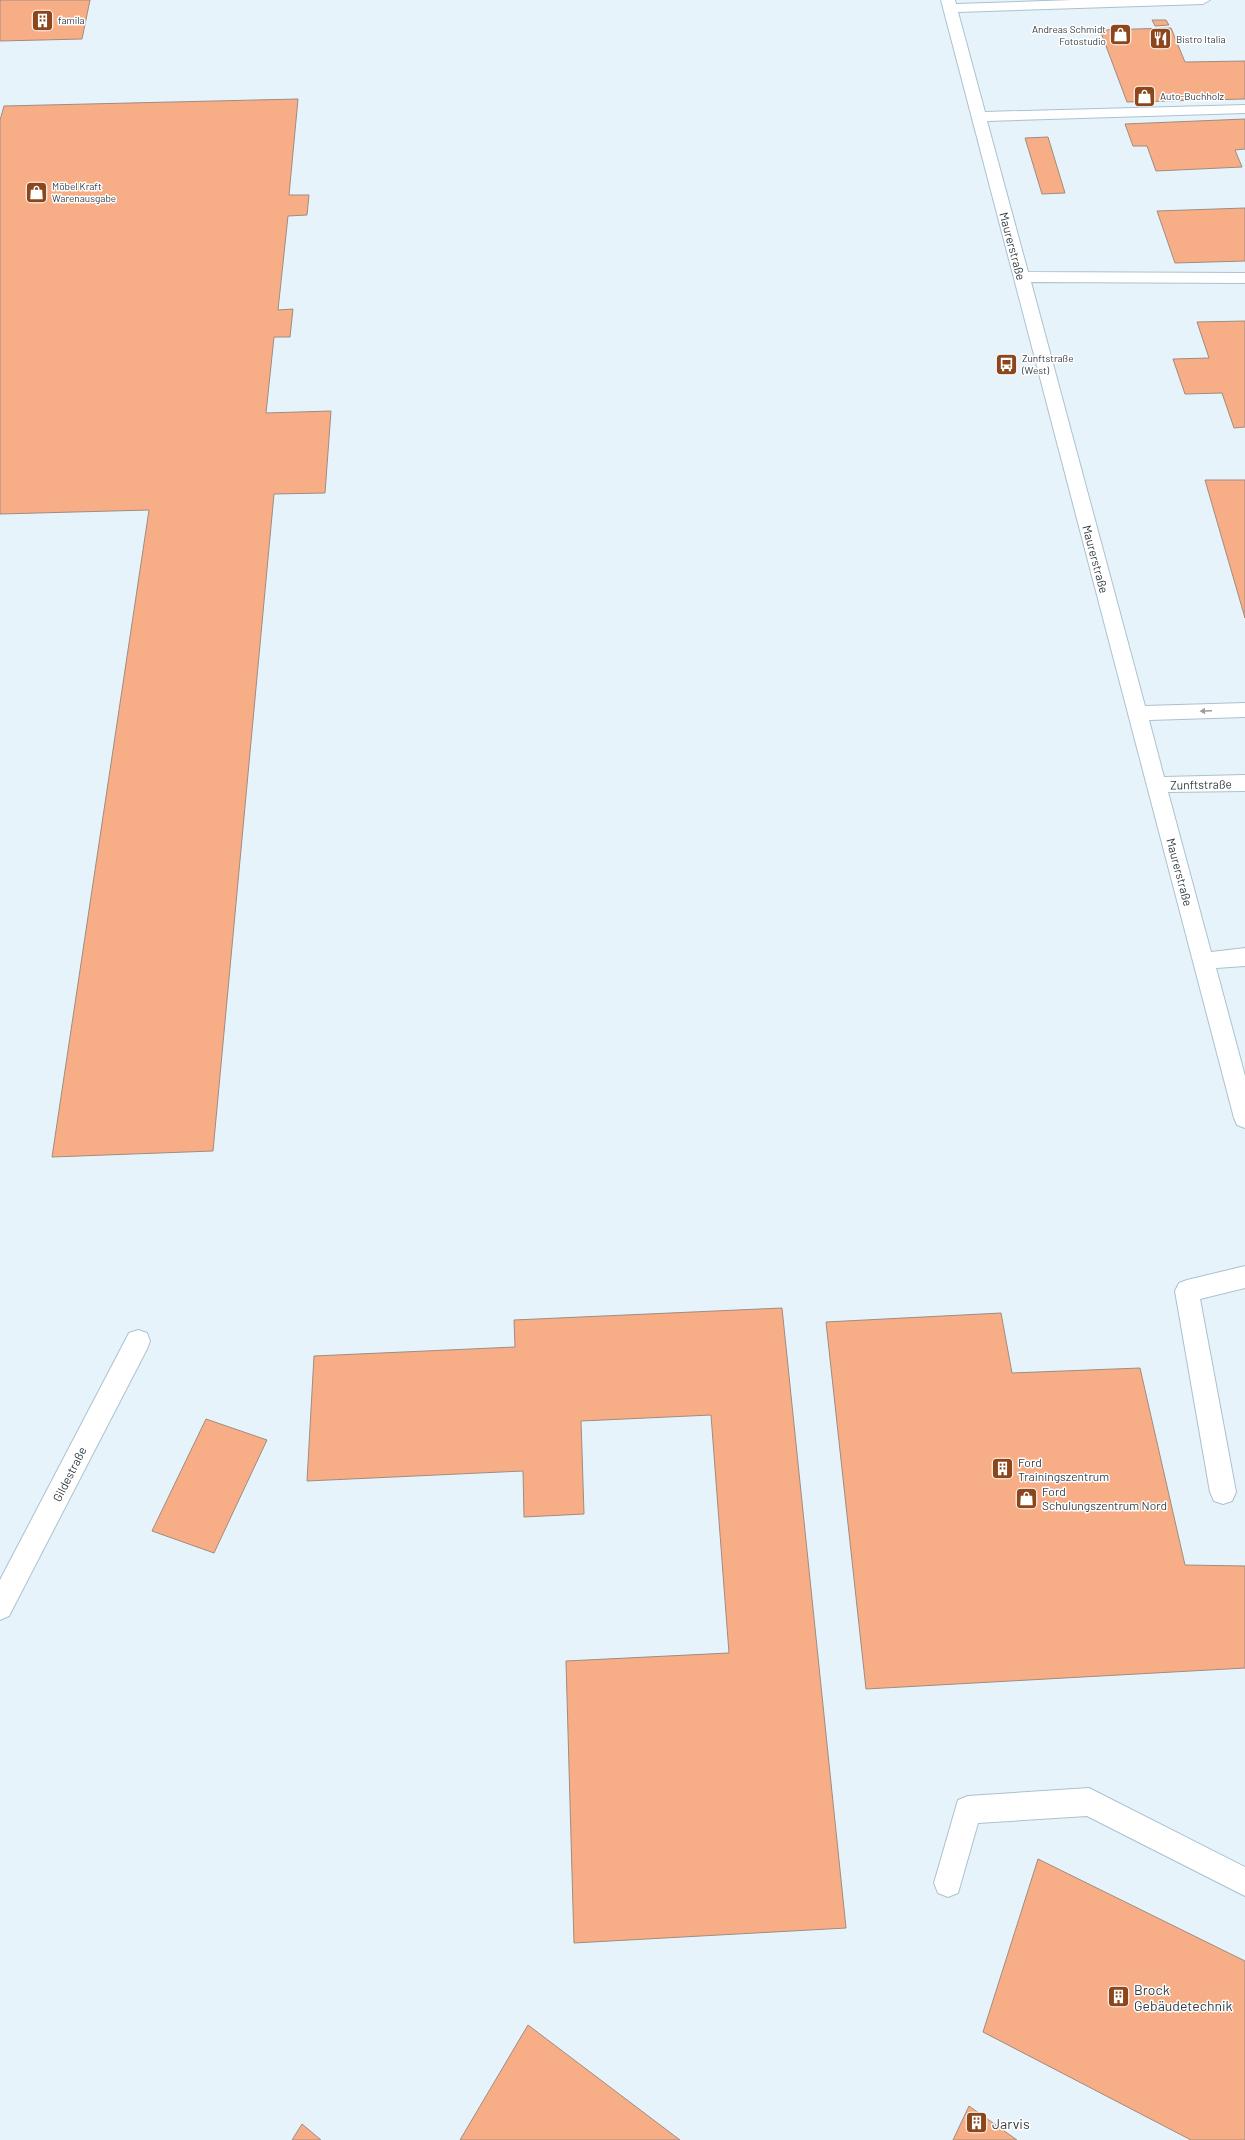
<svg xmlns="http://www.w3.org/2000/svg" width="1245" height="2140" font-family="Barlow,sans-serif">
	<style>
		.built { fill: #e7f3fb }
		.building { fill: #f7ae86; stroke: #a08b7f }
		.lines { fill: none; stroke-linecap: round; stroke-linejoin: round }
		.minor-casing { stroke: #abc1cf; stroke-width: 2 }
		.minor { fill: #fff; fill-rule: evenodd }
		.oneway { fill: #9a9ea1 }
		.labels { text-anchor: middle; dominant-baseline: central; stroke-width: 3; stroke-linejoin: round; paint-order: stroke }
		.far-poi-label { font-size: 10px; fill: #353d43; stroke: #fff; text-anchor: start }
		.street-label { font-size: 12px; fill: #353d43; stroke: #fff }
		.poi-label { font-size: 12px; fill: #353d43; stroke: #fff; text-anchor: start }
		.near-poi-label { font-size: 14px; fill: #353d43; stroke: #fff; text-anchor: start }
	</style>
	<rect width="100%" height="100%" fill="#fbfbfb"/>
	<rect class="built" x="0" y="0" width="1245" height="2140"/>
	<g class="building">
		<polygon points="0,0 90,0 82,39 0,41"/>
		<polygon points="1152,20 1166,20 1169,25 1155,26"/>
		<polygon points="1171,28 1185,62 1245,61 1245,99 1127,102 1100,30"/>
		<polygon points="298,99 289,195 309,195 307,215 288,216 278,310 293,309 290,337 274,337 266,413 331,411 325,493 274,494 213,1151 52,1157 149,510 0,514 0,120 4,106"/>
		<polygon points="1245,119 1245,149 1235,150 1242,167 1156,171 1147,146 1133,146 1125,124"/>
		<polygon points="1048,137 1065,193 1042,194 1025,138"/>
		<polygon points="1245,208 1245,261 1175,263 1157,211"/>
		<polygon points="1245,321 1245,427 1234,428 1222,393 1185,394 1173,359 1209,358 1197,322"/>
		<polygon points="1205,480 1245,480 1245,618"/>
		<polygon points="782,1308 846,1928 574,1943 566,1661 729,1653 711,1415 581,1421 584,1514 524,1517 523,1471 307,1481 314,1356 515,1347 514,1320"/>
		<polygon points="1001,1313 1012,1373 1140,1368 1185,1565 1245,1566 1245,1668 866,1689 826,1322"/>
		<polygon points="206,1419 267,1440 214,1553 152,1531"/>
		<polygon points="1038,1859 1245,1961 1245,2140 1191,2140 983,2032"/>
		<polygon points="528,2025 680,2140 460,2140"/>
		<polygon points="969,2106 1017,2140 953,2140"/>
		<polygon points="302,2124 321,2140 292,2140"/>
	</g>
	<g class="lines">
		<defs>
			<g id="minor">
				<polygon points="941,0 955,0 956,4 1073,0 1210,0 1203,4 958,12 985,112 1245,105 1245,113 987,121 1028,272 1245,273 1245,283 1031,282 1145,706 1245,703 1245,717 1149,720 1164,777 1245,775 1245,791 1168,792 1211,952 1245,948 1245,966 1216,968 1245,1076 1245,1128 1237,1125 1234,1118"/>
				<polygon points="1245,1266 1245,1288 1200,1299 1236,1492 1232,1501 1223,1504 1214,1501 1210,1492 1175,1291 1179,1283 1187,1280"/>
				<polygon points="138,1330 147,1333 150,1341 147,1349 9,1616 0,1620 0,1580 129,1333"/>
				<polygon points="1089,1788 1245,1867 1245,1896 1087,1816 978,1823 958,1893 948,1897 938,1893 934,1883 958,1800 968,1796"/>
			</g>
		</defs>
		<use href="#minor" class="minor-casing"/>
		<use href="#minor" class="minor"/>
	</g>
	<defs><path id="oneway-solid" d="M-6-.8H1V-3.2L6.5 0L1 3.2V.8H-6Z"/></defs>
	<use class="oneway" href="#oneway-solid" transform="translate(1206 711) rotate(178)"/>
	<defs>
		<symbol id="building-square" viewBox="-11 -11 22 22"><rect x="-9" y="-9" width="18" height="18" rx="4" fill="#8b471b" stroke="#fff"/><path d="M-4-6H4V6H1V3H-1V6H-4ZM-2.5-4.3h1.7v1.8h-1.7ZM.8-4.3h1.7v1.8H.8ZM-2.5-1h1.7V.8h-1.7ZM.8-1h1.7V.8H.8Z" fill="#fff"/></symbol>
		<symbol id="shop-square" viewBox="-11 -11 22 22"><rect x="-9" y="-9" width="18" height="18" rx="4" fill="#8b471b" stroke="#fff"/><path d="M-5-2.5h2.3a2.7 3.5 0 0 1 5.4 0H5L5.5 6h-11ZM-1.5-2.5h3a1.5 2.3 0 0 0-3 0Z" fill="#fff"/></symbol>
		<symbol id="restaurant-square" viewBox="-11 -11 22 22"><rect x="-9" y="-9" width="18" height="18" rx="4" fill="#8b471b" stroke="#fff"/><path d="M-5-6h1v4h1v-4h1v4h1v-4h1v5L-1.5 .5V6h-2V.5L-5-1ZM5-6V6H3V1.5H1.5Q1.5-4 5-6Z" fill="#fff"/></symbol>
		<symbol id="bus-square" viewBox="-11 -11 22 22"><rect x="-9" y="-9" width="18" height="18" rx="4" fill="#8b471b" stroke="#fff"/><path d="M-5-6H5V4H4V6H2V4H-2V6H-4V4H-5ZM-3.5-4V0h7V-4ZM-3.5 1.2v1.5H-2V1.2ZM2 1.2v1.5H3.5V1.2Z" fill="#fff"/></symbol>
	</defs>
	<g fill-rule="evenodd">
		<use href="#building-square" x="30" y="8" width="25" height="25"/>
		<use href="#shop-square" x="1108" y="22" width="25" height="25"/>
		<use href="#restaurant-square" x="1148" y="26" width="25" height="25"/>
		<use href="#shop-square" x="1132" y="84" width="25" height="25"/>
		<use href="#shop-square" x="24" y="180" width="25" height="25"/>
		<use href="#bus-square" x="994" y="352" width="25" height="25"/>
		<use href="#building-square" x="990" y="1456" width="25" height="25"/>
		<use href="#shop-square" x="1014" y="1486" width="25" height="25"/>
		<use href="#building-square" x="1106" y="1984" width="25" height="25"/>
		<use href="#building-square" x="964" y="2110" width="25" height="25"/>
	</g>
	<g class="labels">
		<g class="far-poi-label">
			<text x="58" y="20">famila</text>
			<text x="1106" y="29" text-anchor="end">Andreas Schmidt<tspan x="1106" dy="12">Fotostudio</tspan></text>
			<text x="1176" y="39">Bistro Italia</text>
			<text x="1160" y="96">Auto-Buchholz</text>
			<text x="52" y="186">Möbel Kraft<tspan x="52" dy="12">Warenausgabe</tspan></text>
			<text x="1022" y="358">Zunftstraße<tspan x="1022" dy="12">(West)</tspan></text>
		</g>
		<g class="street-label">
			<text transform="translate(1013 246) rotate(75)">Maurerstraße</text>
			<text transform="translate(1096 559) rotate(75)">Maurerstraße</text>
			<text transform="translate(1201 784) rotate(-1)">Zunftstraße</text>
			<text transform="translate(1180 872) rotate(75)">Maurerstraße</text>
			<text transform="translate(69 1474) rotate(-63)">Gildestraße</text>
		</g>
		<g class="poi-label">
			<text x="1018" y="1462">Ford<tspan x="1018" dy="14">Trainingszentrum</tspan></text>
			<text x="1042" y="1491">Ford<tspan x="1042" dy="14">Schulungszentrum Nord</tspan></text>
		</g>
		<g class="near-poi-label">
			<text x="1134" y="1989">Brock<tspan x="1134" dy="16">Gebäudetechnik</tspan></text>
			<text x="992" y="2123">Jarvis</text>
		</g>
	</g>
</svg>
